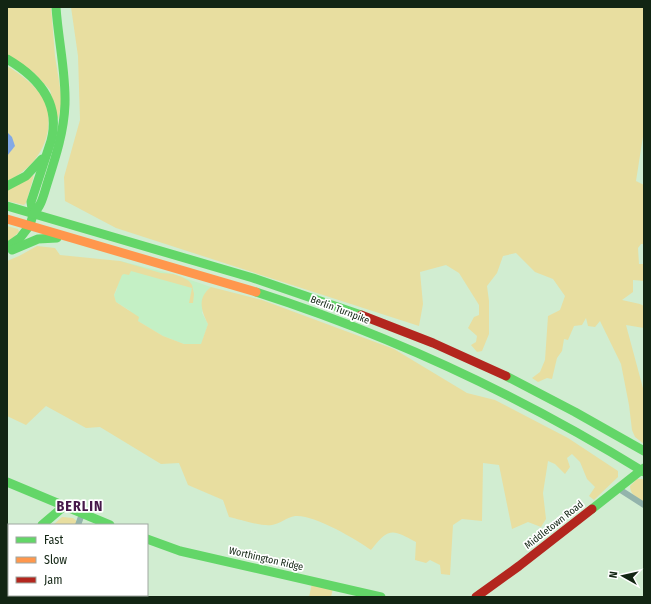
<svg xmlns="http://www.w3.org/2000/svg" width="651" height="604" font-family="'Fira Sans Condensed',sans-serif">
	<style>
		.built { fill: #c4f0c5 }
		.green { fill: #e8dea0 }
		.water { fill: #83a9e5 }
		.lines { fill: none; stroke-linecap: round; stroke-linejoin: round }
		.street { stroke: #93b4ac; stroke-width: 6 }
		.fast { stroke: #63d668; stroke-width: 9 }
		.slow { stroke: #ff974d; stroke-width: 9 }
		.jam { stroke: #b3261e; stroke-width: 9 }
		.labels { text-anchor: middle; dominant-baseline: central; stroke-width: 3.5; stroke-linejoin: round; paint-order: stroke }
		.street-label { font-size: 10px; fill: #122513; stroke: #fff }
		.district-label { font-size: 14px; font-weight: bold; letter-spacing: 1px; fill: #46184a; stroke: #fff }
	</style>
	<rect width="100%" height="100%" fill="#d1edd1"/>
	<polygon class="built" points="120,261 173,274 211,287 207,291 202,313 208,324 201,345 184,344 163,336 138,321 129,310 116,302 114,295 117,289"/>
	<g class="green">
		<polygon points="7,7 51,7 55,56 62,100 58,120 50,90 33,72 7,54"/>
		<polygon points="71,7 644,7 644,130 636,181 644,185 644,244 641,244 638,248 639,264 644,264 644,281 633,280 633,292 622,300 640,304 644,306 644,328 626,325 644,392 644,444 635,437 632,430 629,405 621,364 600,321 595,327 588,326 586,318 582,325 574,326 568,340 564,339 562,351 557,358 552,379 547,378 538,382 532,378 540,372 545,360 548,316 560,310 565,296 553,279 535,272 516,253 503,256 497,273 487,286 489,301 489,334 482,351 477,352 471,345 476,342 477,336 468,328 474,317 479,315 479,305 459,273 446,265 420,272 423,304 419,326 116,228 65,201 64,177 80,120 78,56"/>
		<path d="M7,66C22,75 37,86 45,102C49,110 49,121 48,130C44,153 29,171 7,181Z"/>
		<polygon points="34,175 26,203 24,205 7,201 7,190"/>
		<polygon points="7,226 18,229 19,232 7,243"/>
		<path d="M37,246L55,248L60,255L120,261L161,273L173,274L182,277L189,281L192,285L194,294L193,303H189L192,288L131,271L129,275L124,274L122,275L114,295L116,302L139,317L138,321L163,336L184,344H201L208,324C201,310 197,298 211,287L262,300L394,349L467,393L495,400L568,438L618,471V477L594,500L589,496L595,487L587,479L580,462L572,454L567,458L570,467L565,474L555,464L548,461L543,493L546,519L541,527L528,522L512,529L499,465L483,463L482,521L462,519L453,525L450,575L441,574L440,565L430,560L426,563L415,560L416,542C392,529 389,527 371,550C356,539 313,514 295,516C287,517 280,524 272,525C262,527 239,519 229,517L223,500L188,485L179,463L161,464L100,427L86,428L46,406L26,425L7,416V261L19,256Z"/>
		<path d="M637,479H642L644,480V502C637,497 630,495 630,486Z"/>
		<polygon points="62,517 73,518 78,522 77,525 53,525"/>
		<polygon points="313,579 334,584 331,597 309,597"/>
	</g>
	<polygon class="water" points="7,132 12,137 15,146 7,156"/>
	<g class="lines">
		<g class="street">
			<polyline points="619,489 644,505"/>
			<polyline points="78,525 82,514"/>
			<polyline points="69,597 70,595"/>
		</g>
		<g class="fast">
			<path d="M7,59C38,77 61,103 51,141L31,202L33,215L30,225L20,238L7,247"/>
			<polyline points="7,186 26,176 42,159"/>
			<polyline points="7,206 253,278 361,315"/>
			<path d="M33,214C42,206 44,193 48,181C56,156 64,131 65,104C66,72 58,39 56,7"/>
			<polyline points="12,250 38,239 57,238"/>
			<path d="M256,292C390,335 524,398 644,472"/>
			<polyline points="506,376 575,412 644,451"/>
			<polyline points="7,482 110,525"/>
			<polyline points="592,509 644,468"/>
			<polyline points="42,525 63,507"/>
			<polyline points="147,539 180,551 381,597"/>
			<polyline points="7,555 9,553"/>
		</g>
		<polyline class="slow" points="7,219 256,292"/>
		<g class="jam">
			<polyline points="361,315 433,343 506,376"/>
			<polyline points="476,597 519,566 592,509"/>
		</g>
	</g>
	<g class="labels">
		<g class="street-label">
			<text transform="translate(340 310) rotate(21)">Berlin Turnpike</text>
			<text transform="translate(554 525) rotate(-38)">Middletown Road</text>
			<text transform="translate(266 559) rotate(13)">Worthington Ridge</text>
		</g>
		<g class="district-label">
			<text x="80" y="506">BERLIN</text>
		</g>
	</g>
	<rect width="651" height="604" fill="none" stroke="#122513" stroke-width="16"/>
	<rect x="8" y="524" width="140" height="72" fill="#ffffff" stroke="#a0a8a1"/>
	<rect x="16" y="537" width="20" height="6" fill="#63d668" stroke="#a0a8a1"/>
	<text x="44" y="544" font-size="12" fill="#122513">Fast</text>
	<rect x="16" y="557" width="20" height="6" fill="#ff974d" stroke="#a0a8a1"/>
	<text x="44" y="564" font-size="12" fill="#122513">Slow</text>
	<rect x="16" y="577" width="20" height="6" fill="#b3261e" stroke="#a0a8a1"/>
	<text x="44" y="584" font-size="12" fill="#122513">Jam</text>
	<g transform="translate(623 576) rotate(278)" stroke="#ffffff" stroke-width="3" paint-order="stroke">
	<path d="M0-3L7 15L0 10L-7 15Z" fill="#122513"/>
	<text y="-6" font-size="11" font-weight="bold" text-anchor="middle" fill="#122513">N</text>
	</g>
</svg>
